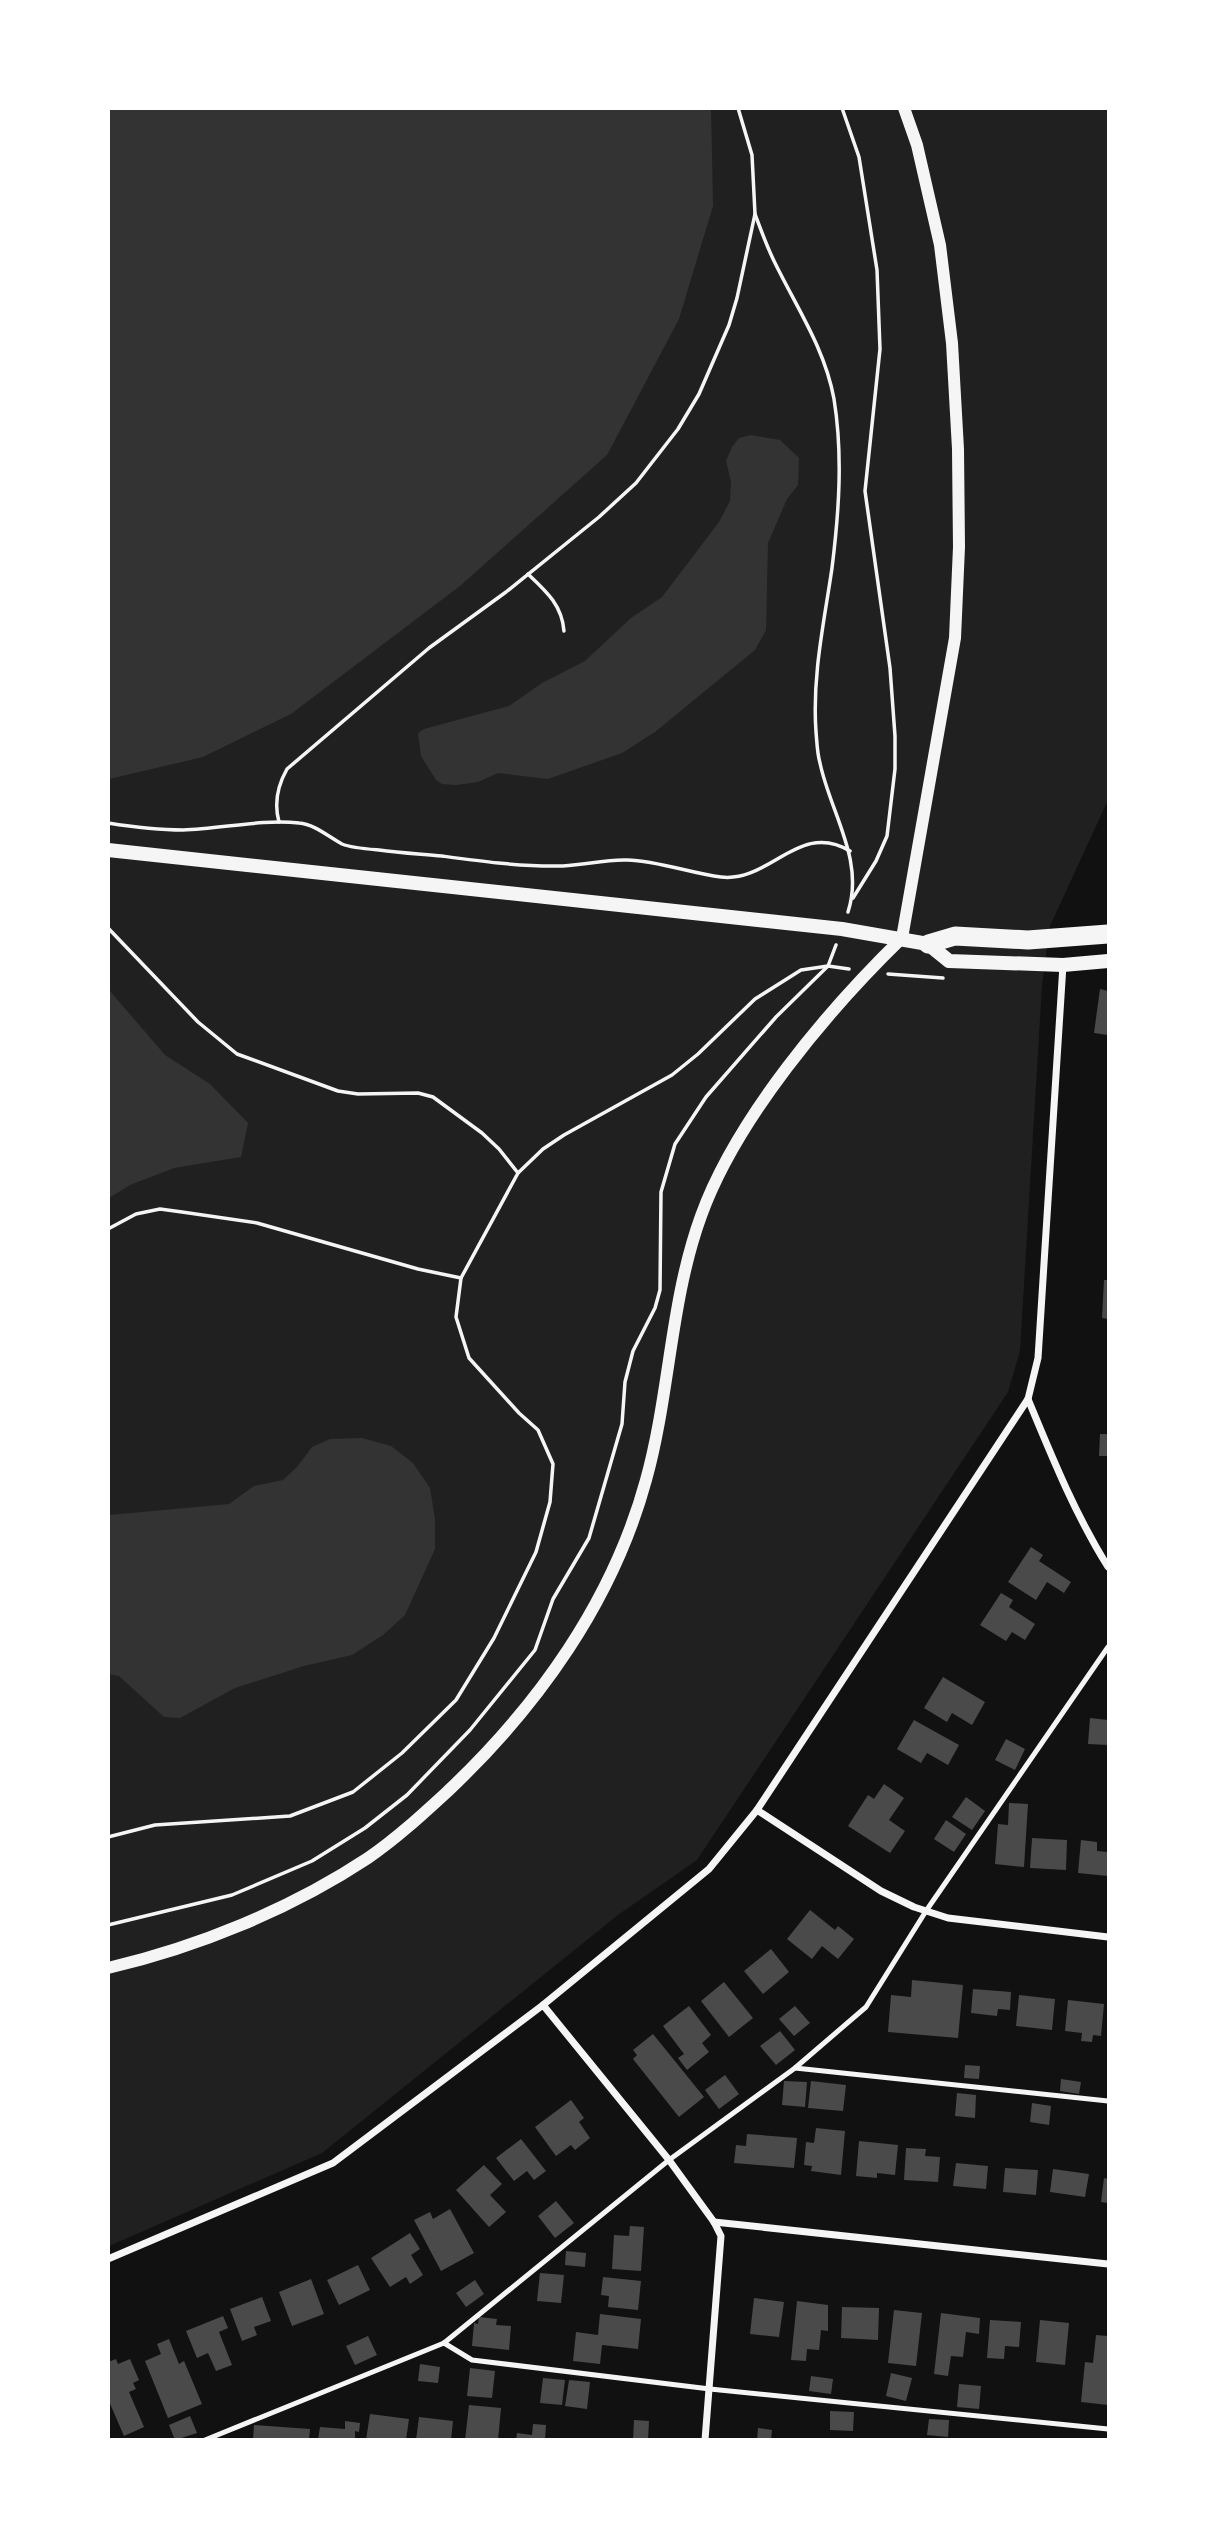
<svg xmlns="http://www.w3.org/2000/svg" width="1217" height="2548" font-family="'Public Sans',sans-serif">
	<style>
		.green { fill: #202020 }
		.water { fill: #333 }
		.building { fill: #4a4a4a }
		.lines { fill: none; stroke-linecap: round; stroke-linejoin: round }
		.path { stroke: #f5f5f5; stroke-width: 3.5 }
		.service { stroke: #f5f5f5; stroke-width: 5 }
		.minor { stroke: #f5f5f5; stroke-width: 7 }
		.tertiary { stroke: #f5f5f5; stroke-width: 12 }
		.secondary { stroke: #f5f5f5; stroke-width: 14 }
		.motorway { stroke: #f5f5f5; stroke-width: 19 }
	</style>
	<rect width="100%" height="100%" fill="#111"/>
	<polygon class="green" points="109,109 1108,109 1108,800 1050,926 1042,985 1020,1351 1008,1392 697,1860 618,1915 322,2153 109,2246"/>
	<g class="water">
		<polygon points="108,109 711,109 713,206 679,319 607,455 460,586 291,714 203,757 109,779"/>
		<polygon points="751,435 780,440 799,458 798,485 787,499 768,543 766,630 755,650 655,732 622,753 548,779 498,773 478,782 456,785 442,784 436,780 421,756 418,733 424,729 509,706 542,683 585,661 631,618 662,597 719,522 730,501 731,482 726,461 732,447 739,438"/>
		<polygon points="109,990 165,1055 210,1084 248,1123 241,1157 174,1168 130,1185 109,1198"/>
		<polygon points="362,1438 391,1446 413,1463 430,1488 435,1519 435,1549 405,1615 383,1635 352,1655 304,1666 235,1688 180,1718 164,1717 119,1676 109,1674 109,1515 229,1504 254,1486 283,1480 297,1467 312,1447 330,1439"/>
	</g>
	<g class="building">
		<polygon points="1100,989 1108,991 1108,1035 1094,1033"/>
		<polygon points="1104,1280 1108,1280 1108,1319 1102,1318"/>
		<polygon points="1100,1434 1108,1434 1108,1456 1099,1456"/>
		<polygon points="1031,1547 1043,1555 1039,1561 1071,1582 1064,1593 1047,1582 1036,1600 1008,1582"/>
		<polygon points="1001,1593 1013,1600 1009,1607 1035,1624 1025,1640 1012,1632 1006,1641 980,1625"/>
		<polygon points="943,1677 985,1702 972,1725 952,1713 947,1722 924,1708"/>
		<polygon points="1090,1718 1108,1720 1108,1745 1088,1744"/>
		<polygon points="914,1720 959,1745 948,1765 927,1753 921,1763 897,1749"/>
		<polygon points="1006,1739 1025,1749 1015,1770 995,1760"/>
		<polygon points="884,1784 904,1798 889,1820 905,1831 890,1853 848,1826 868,1795 874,1799"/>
		<polygon points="966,1797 985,1811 972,1830 952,1817"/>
		<polygon points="1009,1803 1028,1804 1024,1867 995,1864 998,1824 1008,1825"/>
		<polygon points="946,1820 966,1834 954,1852 934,1839"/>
		<polygon points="1032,1838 1067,1840 1066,1870 1030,1868"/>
		<polygon points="1081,1840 1097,1842 1097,1851 1108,1852 1108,1876 1078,1873"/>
		<polygon points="810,1910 835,1930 838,1926 854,1939 838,1959 822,1946 812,1959 787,1939"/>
		<polygon points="771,1949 789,1972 763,1994 744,1971"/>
		<polygon points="912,1980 963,1985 958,2038 888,2032 891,1995 911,1997"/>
		<polygon points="724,1982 753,2018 729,2037 701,2001"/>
		<polygon points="973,1989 1011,1992 1010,2010 998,2009 997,2016 971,2013"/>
		<polygon points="1019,1995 1055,1999 1052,2030 1016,2026"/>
		<polygon points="1068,2000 1104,2004 1101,2036 1093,2035 1092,2042 1081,2041 1082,2033 1065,2031"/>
		<polygon points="689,2006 711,2035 702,2043 709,2052 687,2070 678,2058 684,2054 663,2026"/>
		<polygon points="795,2006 810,2023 794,2036 779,2019"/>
		<polygon points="780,2031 795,2050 776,2065 760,2046"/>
		<polygon points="653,2034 704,2097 679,2117 633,2059 637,2055 633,2050"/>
		<polygon points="965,2065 980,2066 979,2079 964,2078"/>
		<polygon points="725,2075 739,2094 719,2109 705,2090"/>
		<polygon points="1061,2079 1081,2082 1079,2094 1060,2091"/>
		<polygon points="784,2081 807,2082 805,2107 782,2105"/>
		<polygon points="811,2081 846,2085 843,2111 808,2108"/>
		<polygon points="957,2093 976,2095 975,2118 955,2116"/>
		<polygon points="571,2100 584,2118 579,2122 590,2138 575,2150 571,2145 556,2156 535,2127"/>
		<polygon points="1032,2103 1051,2106 1049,2125 1030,2122"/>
		<polygon points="816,2128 845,2131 841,2175 811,2171 812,2166 804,2165 806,2142 814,2143"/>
		<polygon points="747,2134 797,2138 794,2168 734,2163 736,2145 746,2146"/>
		<polygon points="521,2139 546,2171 534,2180 527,2171 514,2181 496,2158"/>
		<polygon points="859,2141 898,2145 895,2175 877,2173 877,2178 856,2176"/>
		<polygon points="906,2148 926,2149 925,2156 940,2157 938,2182 904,2180"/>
		<polygon points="956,2163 988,2166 986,2189 953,2186"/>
		<polygon points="484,2165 502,2184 490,2195 506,2212 489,2227 456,2190"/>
		<polygon points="1005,2168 1038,2170 1036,2195 1003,2192"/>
		<polygon points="1053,2169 1089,2174 1085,2197 1050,2192"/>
		<polygon points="1104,2178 1108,2179 1108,2203 1101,2202"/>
		<polygon points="556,2201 574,2223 555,2238 538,2216"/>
		<polygon points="450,2209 474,2253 441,2271 414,2220 430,2212 433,2219"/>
		<polygon points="630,2226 644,2227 641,2271 612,2269 614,2235 629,2236"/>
		<polygon points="410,2233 420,2249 411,2255 423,2275 410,2284 406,2277 390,2287 371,2258"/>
		<polygon points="566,2251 586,2253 585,2267 565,2265"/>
		<polygon points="358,2265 370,2290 339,2305 327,2280"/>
		<polygon points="540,2273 564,2275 561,2303 537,2301"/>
		<polygon points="603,2277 641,2281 638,2310 608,2307 609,2296 601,2295"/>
		<polygon points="311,2279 324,2314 292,2326 279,2292"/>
		<polygon points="475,2280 484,2294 466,2307 456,2293"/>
		<polygon points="262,2297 271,2321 254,2327 257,2335 242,2341 230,2309"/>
		<polygon points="754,2298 784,2302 779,2337 750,2334"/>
		<polygon points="797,2301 828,2305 828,2331 821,2330 819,2350 807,2349 806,2361 791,2360"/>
		<polygon points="842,2307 879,2308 878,2340 841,2338"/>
		<polygon points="894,2310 922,2313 916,2366 888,2363"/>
		<polygon points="941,2313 980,2318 979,2334 966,2332 963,2357 951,2356 948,2376 934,2374"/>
		<polygon points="600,2314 641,2319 638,2349 602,2345 600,2364 573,2361 576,2332 598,2335"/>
		<polygon points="223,2316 228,2328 219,2332 232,2365 216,2371 208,2353 197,2358 186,2331"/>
		<polygon points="479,2317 497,2319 496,2325 511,2326 509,2350 472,2346 474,2323 478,2324"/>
		<polygon points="990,2320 1021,2322 1019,2347 1005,2346 1004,2359 987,2358"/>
		<polygon points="1040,2320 1069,2323 1065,2365 1036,2362"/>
		<polygon points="1096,2335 1108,2336 1108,2405 1081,2402 1085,2362 1093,2363"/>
		<polygon points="368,2336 377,2355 355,2365 346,2346"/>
		<polygon points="169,2339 179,2364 184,2361 202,2404 168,2418 145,2361 161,2354 157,2344"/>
		<polygon points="116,2359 118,2364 130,2359 139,2380 133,2383 136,2389 129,2392 144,2427 124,2436 108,2399 108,2362"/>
		<polygon points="420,2364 440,2367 438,2383 418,2381"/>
		<polygon points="470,2368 495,2371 492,2398 467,2396"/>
		<polygon points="891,2373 912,2378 906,2401 886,2396"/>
		<polygon points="811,2376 833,2379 831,2394 809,2391"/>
		<polygon points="543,2378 565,2380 562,2405 540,2403"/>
		<polygon points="569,2380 590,2382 587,2409 565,2406"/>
		<polygon points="959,2384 981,2386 979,2409 957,2407"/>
		<polygon points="469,2405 501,2408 498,2440 465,2440"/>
		<polygon points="830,2411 854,2412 853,2431 830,2430"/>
		<polygon points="370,2414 409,2419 406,2440 366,2440"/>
		<polygon points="190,2416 197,2433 175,2440 169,2425"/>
		<polygon points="419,2417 453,2421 451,2440 416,2440"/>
		<polygon points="929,2419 949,2420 948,2437 927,2435"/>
		<polygon points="634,2420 649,2421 648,2440 633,2440"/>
		<polygon points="345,2421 360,2423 359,2432 355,2431 355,2440 318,2440 320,2427 345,2429"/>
		<polygon points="533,2424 546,2425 545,2440 516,2440 517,2433 532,2435"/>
		<polygon points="254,2425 310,2429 309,2440 253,2440"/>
		<polygon points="758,2428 772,2430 771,2440 757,2440"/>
	</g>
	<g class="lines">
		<g class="path">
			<polyline points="842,108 859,157 877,270 880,349 865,491 890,668 895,736 895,769 887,836 876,861 853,898"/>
			<path d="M755,214C761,230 767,247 775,263C797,308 825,349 834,399C843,455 839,512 832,568C824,623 812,676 816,732C817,742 817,753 820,763C830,812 865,860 848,912"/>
			<path d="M528,574C546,591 562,605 564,631"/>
			<path d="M279,822C274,804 278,785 287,769L429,648L506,592L599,517L636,483L678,429L699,394L729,325L737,298L755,214L752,155L738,108"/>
			<path d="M108,823C133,827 158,830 183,830C221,829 261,819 299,823C314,824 329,837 342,844C352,848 367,849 379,850C400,853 421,854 442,856C479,861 515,866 553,866C578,867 603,859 627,860C659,861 690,873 721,877C770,883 799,820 850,851"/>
			<polyline points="108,928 198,1022 237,1054 338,1091 358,1094 418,1093 433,1097 482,1133 499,1149 518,1173"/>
			<polyline points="888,974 943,978"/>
			<polyline points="108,1229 136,1214 160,1209 182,1212 257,1223 418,1269 461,1278 518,1173 543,1149 564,1135 672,1075 698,1054 755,999 801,970 828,966 849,969"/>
			<polyline points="108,1837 155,1825 290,1816 353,1792 402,1753 456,1700 494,1638 536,1552 550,1502 553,1464 538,1430 519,1413 469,1358 456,1317 461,1278"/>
			<polyline points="108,1925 232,1895 312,1861 365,1828 407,1795 470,1730 535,1650 553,1599 589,1538 622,1424 625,1382 633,1351 655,1308 660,1290 661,1192 675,1144 706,1097 776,1017 828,966 836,945"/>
		</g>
		<g class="service">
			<polyline points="795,2068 1108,2101"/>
			<polyline points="444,2343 472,2360 710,2389 1108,2429"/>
			<polyline points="205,2440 444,2343 669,2160 795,2068 866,2007 926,1911 1108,1647"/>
		</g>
		<g class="minor">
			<path d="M1028,1399C1052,1457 1075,1514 1108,1567"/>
			<polyline points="757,1810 881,1891 914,1907 948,1918 1108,1937"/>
			<polyline points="543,2005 669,2160 714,2222 721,2236 705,2440"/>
			<polyline points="714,2222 1108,2264"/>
			<polyline points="108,2259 333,2163 543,2005 709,1869 757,1810 1028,1399 1038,1358 1063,965"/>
		</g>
		<path class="tertiary" d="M108,1968C198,1947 291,1909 368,1858C397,1838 423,1814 448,1791C538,1706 613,1601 646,1480C670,1394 670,1301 701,1216C736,1119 828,1010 902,938L955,638L959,547L958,449L952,343L940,245L917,145L904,108"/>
		<polyline class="secondary" points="108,850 842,929 928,944 949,961 1063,965 1108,961"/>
		<polyline class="motorway" points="928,944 955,936 1028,940 1108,934"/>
	</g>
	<rect width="1217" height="2548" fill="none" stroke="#ffffff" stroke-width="220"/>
</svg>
